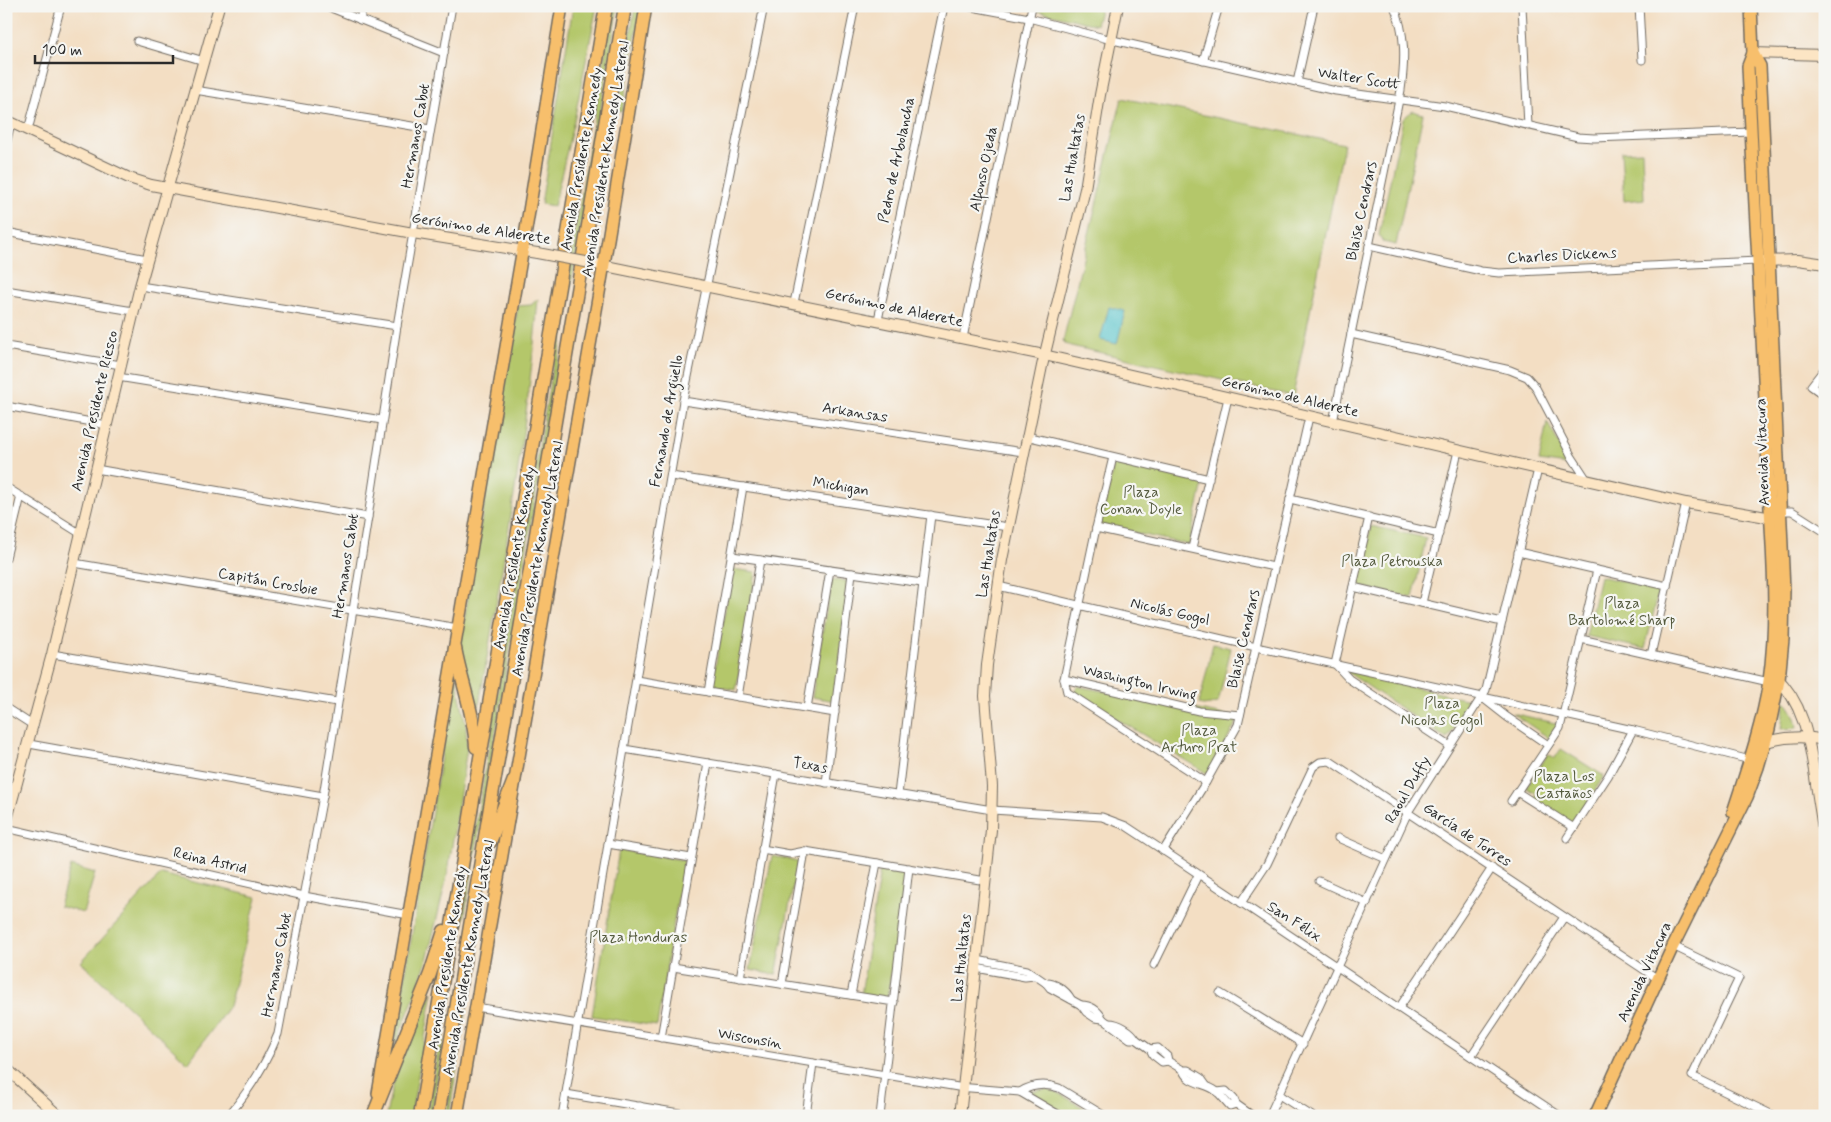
<svg xmlns="http://www.w3.org/2000/svg" width="1831" height="1122" font-family="Mynerve,sans-serif">
	<style>
		.green { fill: #b4c76a; stroke: #70794a }
		.water { fill: #57c4cc; stroke: #41787c }
		.lines { fill: none; stroke-linecap: round; stroke-linejoin: round }
		.street-casing { stroke: #716a60; stroke-width: 9 }
		.secondary-casing { stroke: #716a60; stroke-width: 12 }
		.primary-casing { stroke: #716a60; stroke-width: 14 }
		.highway-casing { stroke: #716a60; stroke-width: 15 }
		.street { stroke: #fff; stroke-width: 7 }
		.secondary { stroke: #fce5c4; stroke-width: 10 }
		.primary { stroke: #f7bf6c; stroke-width: 11 }
		.highway { stroke: #f7bf6c; stroke-width: 12 }
		.secondary-bridge-casing { stroke: #716a60; stroke-width: 12; stroke-linecap: butt }
		.secondary-bridge { stroke: #fce5c4; stroke-width: 10 }
		.labels { text-anchor: middle; dominant-baseline: central; stroke-width: 4.5; stroke-linejoin: round; paint-order: stroke }
		.street-label { font-size: 15px; fill: #2b2b2b; stroke: #f6f6f2 }
		.park-label { font-size: 15px; fill: #545a3e; stroke: #f6f6f2 }
	</style>
	<rect width="100%" height="100%" fill="#f6f6f2"/>
	<filter id="ink" filterUnits="userSpaceOnUse"><feTurbulence type="fractalNoise" baseFrequency=".02" numOctaves="2"/><feDisplacementMap in="SourceGraphic" scale="10" xChannelSelector="R" yChannelSelector="G"/><feConvolveMatrix kernelMatrix="1 2 1 2 8 2 1 2 1" color-interpolation-filters="sRGB"/></filter>
	<filter id="wash" filterUnits="userSpaceOnUse"><feTurbulence type="fractalNoise" baseFrequency=".0096" numOctaves="4" result="noise"/><feDisplacementMap in="SourceGraphic" scale="20" xChannelSelector="R" yChannelSelector="G"/><feGaussianBlur stdDeviation="1.12" result="paint"/><feColorMatrix in="noise" values="0 0 0 0 0 0 0 0 0 0 0 0 0 0 0 0 0 1.4 0 .05"/><feComposite in="paint" operator="in"/></filter>
	<g filter="url(#wash)">
		<rect width="100%" height="100%" fill="#f3dec3"/>
		<g class="green">
			<polygon points="573,6 597,6 575,116 554,206 541,204"/>
			<polygon points="613,6 618,6 431,1116 427,1116"/>
			<polygon points="635,6 641,6 622,112 618,111"/>
			<polygon points="1039,6 1101,6 1096,25 1038,11"/>
			<polygon points="1122,98 1344,144 1293,396 1071,346 1066,344 1063,341"/>
			<polygon points="1412,111 1423,114 1396,245 1383,242 1379,235 1403,119"/>
			<polygon points="1642,151 1644,199 1624,201 1621,152"/>
			<path d="M538,299C527,439 500,578 477,717L463,667L460,645L518,306L531,305Z"/>
			<polygon points="1547,422 1568,460 1567,465 1539,461"/>
			<polygon points="1114,463 1203,483 1189,545 1100,525"/>
			<polygon points="1371,526 1426,538 1413,598 1358,586"/>
			<polygon points="732,569 756,572 736,690 712,686"/>
			<polygon points="1600,576 1659,590 1645,649 1586,636"/>
			<polygon points="831,580 849,581 835,701 812,697"/>
			<polygon points="1213,644 1231,648 1218,703 1203,705 1199,704"/>
			<polygon points="1344,670 1472,701 1447,739"/>
			<polygon points="455,671 466,726 467,748 448,872 427,960 414,998 393,1050"/>
			<polygon points="1077,686 1239,718 1208,774 1074,693"/>
			<path d="M1785,701C1792,710 1796,717 1797,728L1781,729Z"/>
			<polygon points="1512,713 1559,724 1549,738"/>
			<polygon points="1561,749 1604,776 1573,825 1533,800 1537,794 1526,787 1548,754 1555,758"/>
			<polygon points="619,850 684,860 657,1026 592,1016"/>
			<polygon points="772,856 798,861 776,975 750,970"/>
			<polygon points="71,866 95,873 83,913 59,906"/>
			<polygon points="880,870 906,874 887,999 861,995"/>
			<polygon points="161,874 257,897 229,1006 188,1063 81,962"/>
			<polygon points="476,951 449,1116 446,1116 474,952"/>
			<path d="M433,992L411,1116H386C395,1066 410,1036 433,992Z"/>
			<polygon points="1047,1089 1057,1092 1097,1116 1069,1116 1030,1091"/>
		</g>
		<polygon class="water" points="1109,307 1125,311 1117,344 1100,340"/>
	</g>
	<g filter="url(#ink)">
		<g class="lines">
			<defs>
				<g id="street">
					<polyline points="326,6 444,53"/>
					<polyline points="967,6 1029,18 1104,38 1336,91 1445,106 1578,137 1594,138 1751,132"/>
					<polyline points="1522,6 1528,126"/>
					<polyline points="1639,6 1642,60"/>
					<polyline points="360,20 363,6"/>
					<polyline points="137,41 204,61"/>
					<polyline points="1203,61 1219,6"/>
					<polyline points="1297,82 1314,6"/>
					<polyline points="195,90 430,129"/>
					<polyline points="28,130 61,6"/>
					<polyline points="6,145 11,122"/>
					<polyline points="6,232 147,259"/>
					<polyline points="1369,246 1481,271 1499,273 1758,261"/>
					<polyline points="140,286 397,326"/>
					<polyline points="6,290 133,311"/>
					<polyline points="794,303 855,6"/>
					<polyline points="878,320 944,6"/>
					<polyline points="1351,334 1510,370 1527,377 1535,386 1572,457 1587,480"/>
					<polyline points="963,338 1032,6"/>
					<polyline points="6,346 121,365"/>
					<polyline points="1825,368 1811,386 1825,396"/>
					<polyline points="118,377 382,420"/>
					<polyline points="683,401 1023,452"/>
					<polyline points="6,406 107,425"/>
					<path d="M1333,422L1401,90C1405,60 1406,34 1394,6"/>
					<polyline points="1026,436 1209,479"/>
					<polyline points="1113,457 1096,528 1064,679 1067,692 1206,782"/>
					<polyline points="96,469 368,517"/>
					<polyline points="671,476 1008,527"/>
					<polyline points="6,487 81,534"/>
					<polyline points="1290,499 1439,534"/>
					<polyline points="1780,511 1792,511 1825,532"/>
					<polyline points="1369,517 1335,664 1349,679 1450,746"/>
					<polyline points="1096,528 1274,567"/>
					<polyline points="1192,548 1228,398"/>
					<polyline points="1518,552 1667,586"/>
					<polyline points="732,556 922,583"/>
					<polyline points="6,558 21,496"/>
					<polyline points="74,563 458,628"/>
					<polyline points="998,586 1256,647 1633,730 1750,760"/>
					<polyline points="1353,587 1502,622"/>
					<polyline points="1422,603 1458,451"/>
					<polyline points="1581,639 1769,682"/>
					<polyline points="52,654 337,702"/>
					<polyline points="1651,655 1686,503"/>
					<polyline points="1064,679 1199,711 1240,715"/>
					<polyline points="636,680 835,713"/>
					<polyline points="708,692 743,487"/>
					<polyline points="738,697 760,560"/>
					<polyline points="1484,699 1507,717 1548,745"/>
					<polyline points="6,708 34,726"/>
					<polyline points="807,708 830,570"/>
					<polyline points="29,744 323,796"/>
					<polyline points="624,749 992,810 1102,817 1126,826 1176,859 1560,1116"/>
					<polyline points="826,783 852,573"/>
					<polyline points="1517,792 1574,828"/>
					<polyline points="898,795 931,515"/>
					<polyline points="1511,801 1560,728 1597,570"/>
					<polyline points="6,828 304,896 409,915"/>
					<polyline points="1338,838 1386,859"/>
					<polyline points="1567,838 1608,776 1633,730"/>
					<polyline points="608,844 691,858"/>
					<polyline points="762,849 790,854 805,851 986,881"/>
					<polyline points="1163,851 1206,782 1238,725 1309,417"/>
					<polyline points="1319,881 1367,903"/>
					<polyline points="1241,903 1267,864 1313,767 1320,762 1330,761 1658,979"/>
					<polyline points="1673,946 1739,978 1692,1076 1775,1116"/>
					<polyline points="977,960 1027,970 1046,983 1050,988 1081,1005 1086,1012 1095,1018 1103,1019 1130,1039 1136,1039 1150,1049 1153,1055 1162,1062 1168,1061 1183,1070 1188,1070 1201,1078 1206,1085"/>
					<polyline points="1154,965 1198,875"/>
					<polyline points="673,967 894,1002"/>
					<polyline points="976,968 1025,977 1034,976"/>
					<polyline points="740,978 776,774"/>
					<path d="M1046,983C1056,983 1066,990 1071,999"/>
					<polyline points="782,984 805,851"/>
					<polyline points="1220,993 1303,1044"/>
					<polyline points="851,995 877,863"/>
					<path d="M1081,1005C1090,1005 1098,1010 1103,1019"/>
					<polyline points="476,1007 958,1087 1020,1092 1061,1116"/>
					<polyline points="1399,1008 1492,868"/>
					<path d="M1109,1023C1119,1023 1132,1031 1136,1039"/>
					<polyline points="661,1038 708,763"/>
					<polyline points="1150,1049 1158,1048 1167,1056 1168,1061"/>
					<polyline points="1471,1056 1564,917"/>
					<path d="M1183,1070C1187,1084 1206,1083 1216,1091C1221,1095 1225,1101 1230,1106L1236,1104"/>
					<path d="M1020,1092C1033,1084 1045,1083 1059,1088L1105,1116"/>
					<polyline points="1217,1092 1226,1091 1234,1099 1236,1104 1253,1116"/>
					<polyline points="566,1094 697,1116"/>
					<polyline points="1279,1095 1312,1116"/>
					<path d="M228,1116C249,1091 266,1064 278,1034L323,796L368,517L397,326L452,6"/>
					<polyline points="562,1116 683,401 764,6"/>
					<polyline points="638,1116 640,1106"/>
					<polyline points="806,1116 813,1063"/>
					<polyline points="880,1116 909,868"/>
					<polyline points="1269,1116 1408,812 1486,690 1538,469"/>
				</g>
				<g id="secondary">
					<polyline points="1753,53 1825,55"/>
					<polyline points="6,120 129,178 151,185 413,233 537,253"/>
					<polyline points="1762,261 1798,260 1825,264"/>
					<polyline points="591,263 1044,355 1686,503 1778,519"/>
					<path d="M1775,676C1804,703 1809,740 1815,777C1818,799 1822,820 1825,842"/>
					<path d="M1759,744C1780,737 1803,735 1825,740"/>
					<polyline points="6,823 52,654 140,286 219,6"/>
					<polyline points="6,1068 59,1116"/>
					<polyline points="960,1116 991,830 992,786 985,696 987,665 1002,560 1042,366 1085,189 1100,95 1118,6"/>
				</g>
				<g id="primary">
					<path d="M1733,812C1747,769 1762,726 1769,681C1779,611 1771,540 1768,470C1763,335 1754,201 1748,66L1753,53"/>
					<polyline points="378,1094 525,236 562,6"/>
					<polyline points="457,1116 605,258 646,6"/>
					<polyline points="1595,1116 1673,946 1747,797 1758,767 1769,729 1779,680 1783,639 1784,590 1763,126 1760,66 1753,53 1751,6"/>
				</g>
				<g id="highway">
					<path d="M455,648C461,681 474,713 476,747"/>
					<polyline points="490,842 514,780"/>
					<polyline points="375,1111 430,974 444,931"/>
					<polyline points="420,1116 606,6"/>
					<polyline points="438,1116 625,6"/>
				</g>
			</defs>
			<use href="#street" class="street-casing"/>
			<use href="#secondary" class="secondary-casing"/>
			<use href="#primary" class="primary-casing"/>
			<use href="#highway" class="highway-casing"/>
			<use href="#street" class="street"/>
			<use href="#secondary" class="secondary"/>
			<use href="#primary" class="primary"/>
			<use href="#highway" class="highway"/>
			<defs>
				<polyline id="secondary-bridge" points="537,253 591,263"/>
			</defs>
			<use href="#secondary-bridge" class="secondary-bridge-casing"/>
			<use href="#secondary-bridge" class="secondary-bridge"/>
		</g>
	</g>
	<g class="labels">
		<g class="street-label">
			<text transform="translate(1359 79) rotate(9)">Walter Scott</text>
			<text transform="translate(416 136) rotate(-80)">Hermanos Cabot</text>
			<text transform="translate(1073 158) rotate(-80)">Las Hualtatas</text>
			<text transform="translate(582 159) rotate(-80)">Avenida Presidente Kennedy</text>
			<text transform="translate(606 159) rotate(-81)">Avenida Presidente Kennedy Lateral</text>
			<text transform="translate(897 160) rotate(-78)">Pedro de Arbolancha</text>
			<text transform="translate(984 169) rotate(-78)">Alfonso Ojeda</text>
			<text transform="translate(1362 211) rotate(-78)">Blaise Cendrars</text>
			<text transform="translate(481 229) rotate(9)">Gerónimo de Alderete</text>
			<text transform="translate(1562 256) rotate(-3)">Charles Dickens</text>
			<text transform="translate(894 308) rotate(12)">Gerónimo de Alderete</text>
			<text transform="translate(1290 397) rotate(13)">Gerónimo de Alderete</text>
			<text transform="translate(95 411) rotate(-77)">Avenida Presidente Riesco</text>
			<text transform="translate(855 413) rotate(9)">Arkansas</text>
			<text transform="translate(667 421) rotate(-80)">Fernando de Argüello</text>
			<text transform="translate(1763 452) rotate(-92)">Avenida Vitacura</text>
			<text transform="translate(841 487) rotate(9)">Michigan</text>
			<text transform="translate(989 554) rotate(-81)">Las Hualtatas</text>
			<text transform="translate(515 558) rotate(-80)">Avenida Presidente Kennedy</text>
			<text transform="translate(538 559) rotate(-80)">Avenida Presidente Kennedy Lateral</text>
			<text transform="translate(346 566) rotate(-81)">Hermanos Cabot</text>
			<text transform="translate(268 582) rotate(10)">Capitán Crosbie</text>
			<text transform="translate(1170 612) rotate(13)">Nicolás Gogol</text>
			<text transform="translate(1244 639) rotate(-77)">Blaise Cendrars</text>
			<text transform="translate(1140 683) rotate(13)">Washington Irwing</text>
			<text transform="translate(810 766) rotate(10)">Texas</text>
			<text transform="translate(1408 790) rotate(-60)">Raoul Duffy</text>
			<text transform="translate(1467 835) rotate(34)">García de Torres</text>
			<text transform="translate(210 861) rotate(13)">Reina Astrid</text>
			<text transform="translate(1294 922) rotate(33)">San Félix</text>
			<text transform="translate(448 958) rotate(-81)">Avenida Presidente Kennedy</text>
			<text transform="translate(469 958) rotate(-80)">Avenida Presidente Kennedy Lateral</text>
			<text transform="translate(962 958) rotate(-84)">Las Hualtatas</text>
			<text transform="translate(277 965) rotate(-79)">Hermanos Cabot</text>
			<text transform="translate(1645 972) rotate(-65)">Avenida Vitacura</text>
			<text transform="translate(750 1039) rotate(10)">Wisconsin</text>
		</g>
		<g class="park-label">
			<text x="1141" y="493">Plaza<tspan x="1141" dy="17">Conan Doyle</tspan></text>
			<text x="1392" y="562">Plaza Petrouska</text>
			<text x="1622" y="604">Plaza<tspan x="1622" dy="17">Bartolomé Sharp</tspan></text>
			<text x="1442" y="704">Plaza<tspan x="1442" dy="17">Nicolas Gogol</tspan></text>
			<text x="1199" y="731">Plaza<tspan x="1199" dy="17">Arturo Prat</tspan></text>
			<text x="1564" y="777">Plaza Los<tspan x="1564" dy="17">Castaños</tspan></text>
			<text x="638" y="938">Plaza Honduras</text>
		</g>
	</g>
	<rect width="1831" height="1122" fill="none" stroke="#f6f6f2" stroke-width="25"/>
	<path d="M35 55v8h138v-8" fill="none" stroke="#2b2b2b" stroke-width="2.5"/>
	<text x="42" y="55" font-size="15" fill="#2b2b2b" stroke="#f6f6f2" stroke-width="4" paint-order="stroke">100 m</text>
</svg>
